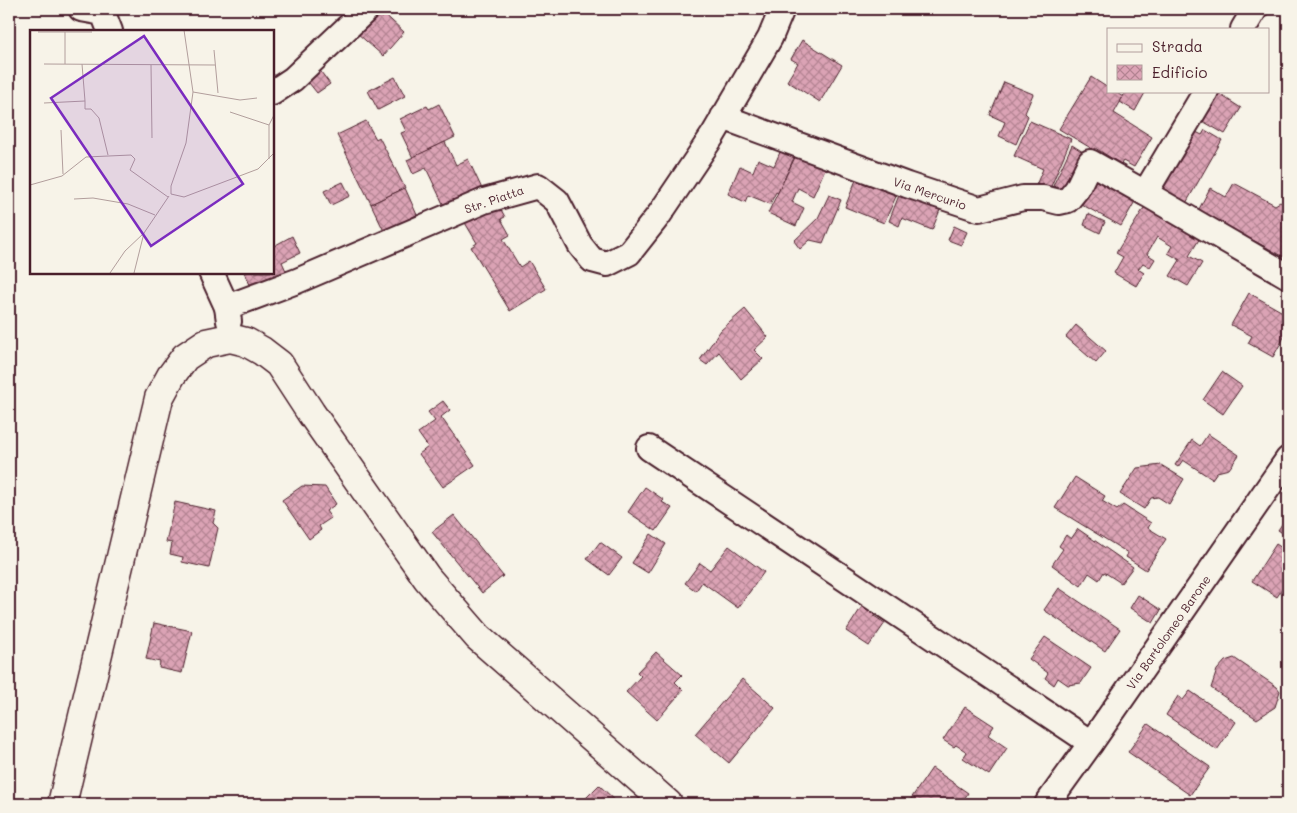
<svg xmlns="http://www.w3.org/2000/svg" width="1297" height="813" font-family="Mali,sans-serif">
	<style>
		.building { fill: url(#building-cross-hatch); stroke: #4a1f2b }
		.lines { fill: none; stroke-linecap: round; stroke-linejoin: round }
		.minor-casing { stroke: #4a1f2b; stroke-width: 28 }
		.major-casing { stroke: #4a1f2b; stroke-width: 31 }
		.minor { stroke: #f7f3e8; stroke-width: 24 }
		.major { stroke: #f7f3e8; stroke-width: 28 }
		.labels { text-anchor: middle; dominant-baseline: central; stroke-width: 5; stroke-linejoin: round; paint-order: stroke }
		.street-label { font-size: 12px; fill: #4a1f2b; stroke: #f7f3e8 }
		.inset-road { fill: none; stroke: #b29e9c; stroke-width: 1 }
		.view { fill: #7b2cbf; fill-opacity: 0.15; stroke: #7b2cbf; stroke-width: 2.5 }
		.inset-edge { fill: none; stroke: #4a1f2b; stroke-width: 2.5 }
	</style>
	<defs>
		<pattern id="building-cross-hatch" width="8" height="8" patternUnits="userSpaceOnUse" patternTransform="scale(1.25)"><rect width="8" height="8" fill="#dba3b5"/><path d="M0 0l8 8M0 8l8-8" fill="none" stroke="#b48493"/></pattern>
	</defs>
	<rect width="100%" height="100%" fill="#f7f3e8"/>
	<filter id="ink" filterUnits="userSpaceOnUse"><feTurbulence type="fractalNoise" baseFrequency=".02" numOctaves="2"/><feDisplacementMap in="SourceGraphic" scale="10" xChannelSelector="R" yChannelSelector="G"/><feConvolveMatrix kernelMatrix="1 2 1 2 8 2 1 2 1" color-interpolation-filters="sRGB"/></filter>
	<g filter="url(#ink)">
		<g class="building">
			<polygon points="379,9 404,32 383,56 357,33"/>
			<polygon points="802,40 842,65 820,102 787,81 798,63 791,59"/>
			<polygon points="318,68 330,84 317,93 305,78"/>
			<polygon points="395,77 405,96 378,110 368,91"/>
			<polygon points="1091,77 1108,88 1108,91 1114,91 1123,97 1114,113 1152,137 1134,167 1123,161 1121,164 1095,148 1094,150 1059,129"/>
			<polygon points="1004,82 1033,94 1025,113 1028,116 1016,144 999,136 1005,122 990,115"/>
			<polygon points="1126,91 1146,91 1135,111 1120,102"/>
			<polygon points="1216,92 1241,108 1225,134 1199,119"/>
			<polygon points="439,104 455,137 413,158 401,133 406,131 400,119 427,106 429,109"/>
			<polygon points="366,121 376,139 379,137 405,188 371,204 337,135"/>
			<polygon points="1030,121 1071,139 1049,191 1036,185 1043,169 1014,156"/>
			<polygon points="1192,130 1202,135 1205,130 1222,140 1185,205 1158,190"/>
			<polygon points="445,142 456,165 468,159 483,191 445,208 426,168 413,174 407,160"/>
			<polygon points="784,143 798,149 778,193 776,192 770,204 748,195 745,202 728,194 740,166 753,172 758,159 774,166"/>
			<polygon points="1072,145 1083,152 1072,178 1072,193 1053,186"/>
			<polygon points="800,147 829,160 813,196 798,188 792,202 804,208 796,226 768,213"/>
			<polygon points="1096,173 1138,196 1121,226 1079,203"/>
			<polygon points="858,175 898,192 884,223 845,207"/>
			<polygon points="343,182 350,196 331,205 324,191"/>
			<polygon points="1234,183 1275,205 1280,202 1288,206 1288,259 1198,211 1210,188 1226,197"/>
			<polygon points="405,188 417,215 384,231 371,204"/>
			<polygon points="901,190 916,196 916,201 940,210 932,230 902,218 899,226 889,221"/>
			<polygon points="829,195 841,200 823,243 810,240 800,249 794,241 818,218"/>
			<polygon points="1149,200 1203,233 1189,256 1202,263 1188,286 1170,276 1180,260 1168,253 1172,246 1157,237 1147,254 1155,259 1150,267 1143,263 1138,269 1144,273 1136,286 1114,273 1123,257 1116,253"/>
			<polygon points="497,202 505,217 501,219 510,235 503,239 520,267 529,261 546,289 510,311 471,247 477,243 464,221"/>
			<polygon points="1088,214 1105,222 1100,233 1084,225"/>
			<polygon points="954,226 967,232 961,245 948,240"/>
			<polygon points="292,236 300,253 282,262 287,273 253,291 244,272 272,272 272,247"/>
			<polygon points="1249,293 1288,315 1288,330 1273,357 1248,343 1252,336 1231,325"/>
			<polygon points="745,309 768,337 754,350 763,359 741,379 719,352 707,365 700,360 721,330"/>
			<polygon points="1076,325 1106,351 1096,363 1066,337"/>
			<polygon points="1222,372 1242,386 1223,414 1203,400"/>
			<polygon points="443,401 450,410 441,417 475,465 443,487 419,454 428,447 418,433 435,421 428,412"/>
			<polygon points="1208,434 1239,455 1229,469 1217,472 1212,479 1183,460 1178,467 1175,465 1192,440 1200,446"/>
			<polygon points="1161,465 1184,479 1169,504 1158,497 1151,498 1144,509 1120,494 1137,468"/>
			<polygon points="1075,477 1105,496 1102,501 1117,510 1123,505 1151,523 1148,528 1166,539 1146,570 1126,557 1128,553 1055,508"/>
			<polygon points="302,486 325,487 336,504 326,511 331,518 319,526 321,530 309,539 282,500"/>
			<polygon points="645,487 664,500 662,502 672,508 656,531 628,512"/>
			<polygon points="175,502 216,511 213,523 218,528 209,568 182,562 183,557 170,554 172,543 166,542"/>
			<polygon points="454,515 503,576 482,593 432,532"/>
			<polygon points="1288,515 1288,537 1278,530"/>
			<polygon points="1078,529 1133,567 1121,583 1104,572 1099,580 1089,573 1081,586 1052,565 1063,549 1059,546 1066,535 1071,539"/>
			<polygon points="651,534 666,544 648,573 632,563"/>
			<polygon points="600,542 622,558 609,575 587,559"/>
			<polygon points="1276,544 1288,552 1288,580 1277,597 1252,581"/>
			<polygon points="729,546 764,572 738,608 702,582 696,591 685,583 700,563 710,570"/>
			<polygon points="1059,588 1120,629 1105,651 1044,610"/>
			<polygon points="1138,595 1161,610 1153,623 1130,608"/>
			<polygon points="863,605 876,613 874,616 885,623 869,646 846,631"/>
			<polygon points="154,623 192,631 182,673 159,668 160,662 146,659"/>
			<polygon points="1045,637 1091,668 1081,683 1068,685 1058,678 1054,685 1045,678 1048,673 1029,659"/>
			<polygon points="656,652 682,675 675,682 683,690 657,720 626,692 641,676 637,672"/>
			<polygon points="1234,658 1277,687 1280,691 1275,707 1257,719 1211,688 1217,670 1225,661"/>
			<polygon points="742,679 775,708 729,763 695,734"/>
			<polygon points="1190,691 1236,722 1217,750 1166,715 1178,696 1183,700"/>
			<polygon points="965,707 994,726 988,735 1007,748 989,775 963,758 967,752 956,745 954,747 943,740"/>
			<polygon points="1148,724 1210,767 1190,795 1128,752"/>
			<polygon points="932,768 968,793 961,804 908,803"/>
			<polygon points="599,785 619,804 580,804"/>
		</g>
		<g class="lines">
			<defs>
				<g id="minor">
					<polyline points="81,9 103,13 110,31"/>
					<polyline points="1243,29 1255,9"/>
					<polyline points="1206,91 1145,193 1288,276"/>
					<polyline points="272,93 293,79 367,9"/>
					<polyline points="723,117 907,185 979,209 1023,198 1043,198 1059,202 1068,200 1077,189 1090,162 1145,193"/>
					<polyline points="211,272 227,307 229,321"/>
					<polyline points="227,307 297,281 484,201 538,186 557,201 580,245 592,260 607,264 629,253 659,215 713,135 770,38 782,9"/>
					<polyline points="649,448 1091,743"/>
					<polyline points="1047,804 1091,743 1288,459"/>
				</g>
				<polyline id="major" points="62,804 159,398 171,376 185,357 206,343 230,338 246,342 262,351 279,364 311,413 427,578 478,637 668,804"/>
			</defs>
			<use href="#minor" class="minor-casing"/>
			<use href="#major" class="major-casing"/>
			<use href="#minor" class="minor"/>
			<use href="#major" class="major"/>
		</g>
	</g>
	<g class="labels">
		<g class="street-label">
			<text transform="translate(930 193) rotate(19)">Via Mercurio</text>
			<text transform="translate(494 199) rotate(-19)">Str. Piatta</text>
			<text transform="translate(1168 632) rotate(-55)">Via Bartolomeo Barone</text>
		</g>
	</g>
	<g transform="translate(30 30)">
		<rect width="244" height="244" fill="#f7f3e8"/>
		<path class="inset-road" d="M154,0L163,62L156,113L141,156V164L154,167L228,139L244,123M8,2H62M184,20L188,63M14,34L185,35M35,34V2M121,35L122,108M163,62L210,70L227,68M55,71V79H61L69,88L78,125M14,73L55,71L52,34M200,82L239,95M31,100L33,144M239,129V95L244,85M0,155L32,146L56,127L101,125L105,129L100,140L138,167M44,169L63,168L98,174L125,185M80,243L95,221L114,203M104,243L114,203L139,166"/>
		<path class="view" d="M114,6L213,154L121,216L21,68Z"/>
		<rect width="244" height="244" class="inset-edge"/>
	</g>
	<rect width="1297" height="813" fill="none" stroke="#f7f3e8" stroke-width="30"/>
	<rect x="15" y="15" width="1267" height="783" fill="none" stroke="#4a1f2b" stroke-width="2" filter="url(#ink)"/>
	<rect x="1107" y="28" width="162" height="65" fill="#f7f3e8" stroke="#b29e9c"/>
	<rect x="1117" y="44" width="25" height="8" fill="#f7f3e8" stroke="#b29e9c"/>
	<text x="1152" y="52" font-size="15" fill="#4a1f2b">Strada</text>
	<rect x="1117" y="65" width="25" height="15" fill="url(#building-cross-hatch)" stroke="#b29e9c"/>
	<text x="1152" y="78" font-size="15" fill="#4a1f2b">Edificio</text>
</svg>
